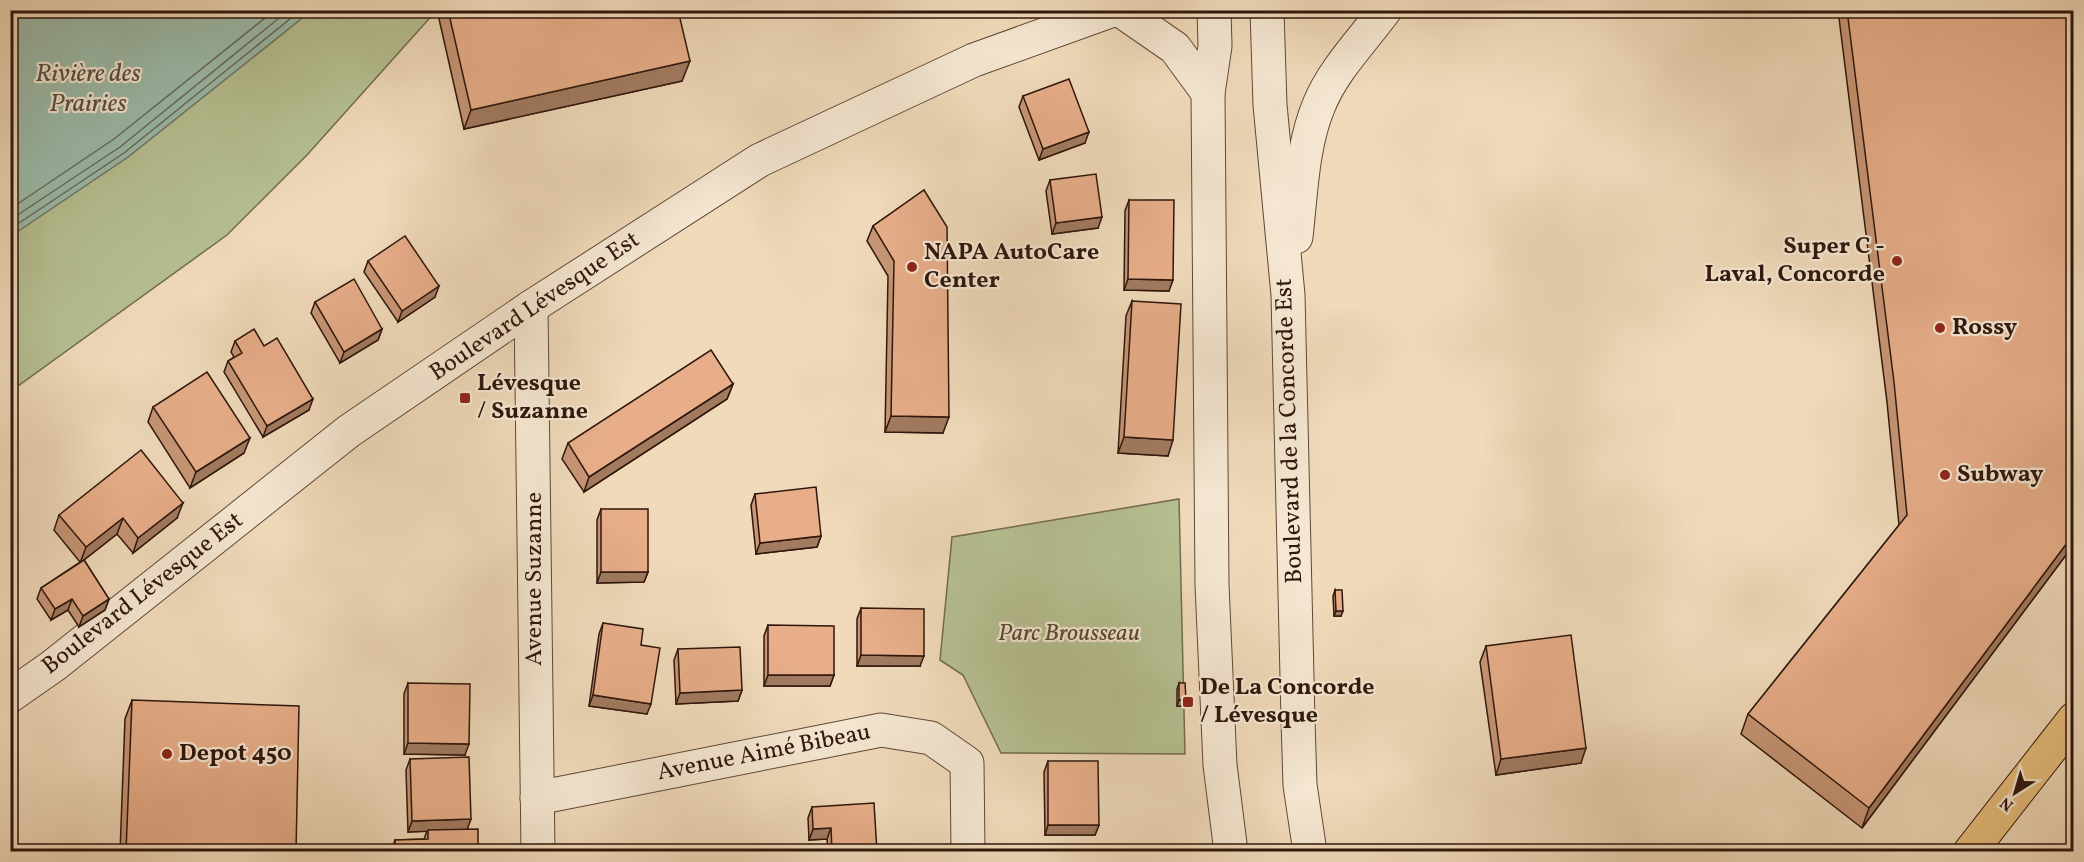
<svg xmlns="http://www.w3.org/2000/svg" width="2084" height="862" font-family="Vollkorn,serif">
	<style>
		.green { fill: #b6c092; stroke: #726b50; stroke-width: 1.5 }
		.water { fill: #9bbbaa; stroke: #70796b; stroke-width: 1.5 }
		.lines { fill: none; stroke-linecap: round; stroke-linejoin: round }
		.shore { stroke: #65685c; stroke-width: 1.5 }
		.minor-casing { stroke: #5f4738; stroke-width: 35 }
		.highway-casing { stroke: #2f160d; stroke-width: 35 }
		.minor { stroke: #f5e7d2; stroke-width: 33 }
		.highway { stroke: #e8bd7d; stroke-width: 33 }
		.wall { fill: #c79676; stroke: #2f160d; stroke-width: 1.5 }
		.shaded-wall { fill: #a27a60; stroke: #2f160d; stroke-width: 1.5 }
		.building { fill: #e7ae89; stroke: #2f160d; stroke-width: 1.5 }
		.poi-dot { fill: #8f2418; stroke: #f5e7d2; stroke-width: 2 }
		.labels { text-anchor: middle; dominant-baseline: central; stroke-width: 4.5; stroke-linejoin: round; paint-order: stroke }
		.poi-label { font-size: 24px; font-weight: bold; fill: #2f160d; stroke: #f5e7d2; text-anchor: start }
		.street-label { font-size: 24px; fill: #2f160d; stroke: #f5e7d2 }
		.park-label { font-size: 24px; font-style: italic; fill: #584935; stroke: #f5e7d2 }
		.water-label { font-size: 26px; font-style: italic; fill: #555044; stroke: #f5e7d2 }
	</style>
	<rect width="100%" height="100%" fill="#f0daba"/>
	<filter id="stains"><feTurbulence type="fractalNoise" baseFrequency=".00333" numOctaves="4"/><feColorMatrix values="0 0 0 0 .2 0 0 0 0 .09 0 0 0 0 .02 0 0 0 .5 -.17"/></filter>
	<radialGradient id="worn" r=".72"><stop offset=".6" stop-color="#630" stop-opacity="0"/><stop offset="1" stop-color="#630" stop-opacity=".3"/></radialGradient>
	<g class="green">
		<polygon points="311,11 436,11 307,155 227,235 11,391 10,236 128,157"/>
		<polygon points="1179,499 1185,754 1001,753 963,675 940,660 952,537"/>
	</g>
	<polygon class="water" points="11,10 311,10 311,11 128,157 11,236"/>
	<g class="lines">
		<g class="shore">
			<polyline points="10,209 114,139 275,10"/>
			<polyline points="10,220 120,147 289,10"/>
			<polyline points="10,229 124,153 301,10"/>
		</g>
		<defs>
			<g id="minor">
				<polyline points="1120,10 1175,48 1208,93"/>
				<polyline points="1214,10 1215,46 1208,93 1212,585 1220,765 1231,852"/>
				<polyline points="1267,10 1270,105 1288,295 1298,720 1300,785 1310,852"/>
				<path d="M1296,237C1301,194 1302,145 1319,105C1333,70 1363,40 1385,10"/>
				<polyline points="531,307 538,852"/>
				<polyline points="10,696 53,666 349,431 531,307 760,160 974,60 1113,10"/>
				<polyline points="537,798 881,730 931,738 967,763 968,852"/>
			</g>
			<polyline id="highway" points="1970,852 2074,719"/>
		</defs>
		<use href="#minor" class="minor-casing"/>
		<use href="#highway" class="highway-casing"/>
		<use href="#minor" class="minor"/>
		<use href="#highway" class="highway"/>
	</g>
	<g class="wall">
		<polygon points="437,10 678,10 682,81 464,129"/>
		<polygon points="1838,10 2073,10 2073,424 2070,425 2072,547 1862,828 1741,734 1748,714 1899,525 1887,402"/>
		<polygon points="1023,96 1085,143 1039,160 1019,107"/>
		<polygon points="1050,180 1098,228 1052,234 1046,191"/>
		<polygon points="924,190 943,433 885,432 888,276 867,241 873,226"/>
		<polygon points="1129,200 1169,291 1124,290 1125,211"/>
		<polygon points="368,261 435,297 398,322 364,272"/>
		<polygon points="1132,301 1168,456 1118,453 1126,316"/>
		<polygon points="315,302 382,329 378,340 340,363 311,313"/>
		<polygon points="235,341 264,346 309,410 263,437 224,372 228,361 234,357 231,352"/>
		<polygon points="733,384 727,399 584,492 562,459 568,443"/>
		<polygon points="153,407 244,453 190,488 148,422"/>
		<polygon points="755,494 821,536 817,547 756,554 751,505"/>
		<polygon points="601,509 648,572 644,582 597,583 597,520"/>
		<polygon points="59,515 177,518 133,553 117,534 84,560 109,599 105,610 79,627 68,610 51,620 37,599 41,588 80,562 54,530"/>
		<polygon points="1335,590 1341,616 1334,616 1333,596"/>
		<polygon points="861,608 920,666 857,666 857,619"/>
		<polygon points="603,623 641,645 647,714 589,706 599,634"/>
		<polygon points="768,625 834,675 830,686 764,686 764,636"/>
		<polygon points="1486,646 1581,763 1496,775 1480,662"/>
		<polygon points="678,649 742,690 738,701 676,704 674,660"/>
		<polygon points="408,683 465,755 404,754 404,694"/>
		<polygon points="1179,683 1184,706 1177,706 1177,689"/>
		<polygon points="132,700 296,852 120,852 125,719"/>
		<polygon points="410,759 468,829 478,852 391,852 395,840 424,839 427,831 408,832 406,770"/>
		<polygon points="1048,761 1099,825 1095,835 1045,835 1044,772"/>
		<polygon points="812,807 877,852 828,852 827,839 809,840 808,818"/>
	</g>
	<g class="shaded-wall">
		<polygon points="690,61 682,81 464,129 471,110"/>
		<polygon points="1089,132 1085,143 1039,160 1043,149"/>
		<polygon points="1102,217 1098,228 1052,234 1056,223"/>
		<polygon points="1128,279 1173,280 1169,291 1124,290"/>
		<polygon points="439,286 435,297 398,322 402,311"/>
		<polygon points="382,329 378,340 340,363 344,352"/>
		<polygon points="733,384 727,399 584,492 589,477"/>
		<polygon points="313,399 309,410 263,437 267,426"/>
		<polygon points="2073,406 2073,424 2061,426 2068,407"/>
		<polygon points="891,416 949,417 943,433 885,432"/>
		<polygon points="1124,437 1173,440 1168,456 1118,453"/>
		<polygon points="250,438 244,453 190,488 196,472"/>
		<polygon points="183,503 177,518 133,553 138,538"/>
		<polygon points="123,518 117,534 80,563 86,547"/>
		<polygon points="2073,535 2073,544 2072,547 1862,828 1869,808"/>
		<polygon points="821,536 817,547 756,554 760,543"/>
		<polygon points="601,572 648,572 644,582 597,583"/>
		<polygon points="72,599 68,610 51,620 55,609"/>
		<polygon points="109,599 105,610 79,627 83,616"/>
		<polygon points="1336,611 1343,611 1341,616 1334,616"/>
		<polygon points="861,655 924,656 920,666 857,666"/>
		<polygon points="768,675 834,675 830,686 764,686"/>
		<polygon points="742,690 738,701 676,704 680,693"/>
		<polygon points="593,695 651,704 647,714 589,706"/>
		<polygon points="1179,700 1186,700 1184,706 1177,706"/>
		<polygon points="408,743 469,744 465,755 404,754"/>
		<polygon points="1586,748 1581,763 1496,775 1501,759"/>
		<polygon points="471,819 467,830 408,832 412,821"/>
		<polygon points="1048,825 1099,825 1095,835 1045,835"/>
		<polygon points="831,828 827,839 809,840 813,829"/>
	</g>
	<g class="building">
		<polygon points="448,10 678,10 690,61 471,110"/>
		<polygon points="1847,10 2073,10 2073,406 2068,407 2073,463 2073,535 1869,808 1748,714 1907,515 1894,382"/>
		<polygon points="1069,79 1089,132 1043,149 1023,96"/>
		<polygon points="1096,174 1102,217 1056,223 1050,180"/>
		<polygon points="924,190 947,227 949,417 891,416 894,261 873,226"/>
		<polygon points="1129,200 1174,200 1173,280 1128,279"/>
		<polygon points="405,236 439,286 402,311 368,261"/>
		<polygon points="354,279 382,329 344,352 315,302"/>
		<polygon points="1132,301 1181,304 1173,440 1124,437"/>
		<polygon points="254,329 264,346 277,338 313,399 267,426 228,361 242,353 235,341"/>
		<polygon points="711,350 733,384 589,477 568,443"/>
		<polygon points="207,372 250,438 196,472 153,407"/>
		<polygon points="141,450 183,503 138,538 123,518 86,547 59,515"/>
		<polygon points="816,487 821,536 760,543 755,494"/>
		<rect x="601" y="509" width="47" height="63"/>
		<polygon points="84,560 109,599 83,616 72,599 55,609 41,588"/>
		<polygon points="1335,590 1342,590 1343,611 1336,611"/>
		<polygon points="861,608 924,609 924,656 861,655"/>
		<polygon points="603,623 643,629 641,645 660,648 651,704 593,695"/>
		<polygon points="768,625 834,626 834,675 768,675"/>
		<polygon points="1571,635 1586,748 1501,759 1486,646"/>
		<polygon points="740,647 742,690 680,693 678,649"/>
		<polygon points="408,683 470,684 469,744 408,743"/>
		<polygon points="1179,683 1185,683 1186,700 1179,700"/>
		<polygon points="132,700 299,706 296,852 126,852"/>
		<polygon points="469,757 471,819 412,821 410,759"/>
		<polygon points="1048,761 1098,761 1099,825 1048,825"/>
		<polygon points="874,803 877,852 832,852 831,828 813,829 812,807"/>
		<polygon points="478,829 478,852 395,852 395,840 428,839 428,830"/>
	</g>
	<g class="poi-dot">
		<circle cx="1897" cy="261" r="6"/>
		<circle cx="912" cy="267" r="6"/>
		<circle cx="1940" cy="328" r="6"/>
		<rect x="459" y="392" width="12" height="12" rx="3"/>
		<circle cx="1945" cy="475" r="6"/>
		<rect x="1182" y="696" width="12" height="12" rx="3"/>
		<circle cx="167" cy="754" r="6"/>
	</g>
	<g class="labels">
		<g class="poi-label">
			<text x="1885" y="247" text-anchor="end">Super C -<tspan x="1885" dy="28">Laval, Concorde</tspan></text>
			<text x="924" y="253">NAPA AutoCare<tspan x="924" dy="28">Center</tspan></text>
			<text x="1952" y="328">Rossy</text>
			<text x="477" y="384">Lévesque<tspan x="477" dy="28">/ Suzanne</tspan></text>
			<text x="1957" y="475">Subway</text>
			<text x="1200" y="688">De La Concorde<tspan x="1200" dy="28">/ Lévesque</tspan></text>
			<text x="179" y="754">Depot 450</text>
		</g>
		<g class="street-label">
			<text transform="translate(535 307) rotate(-34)">Boulevard Lévesque Est</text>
			<text transform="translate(1290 431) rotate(-92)">Boulevard de la Concorde Est</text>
			<text transform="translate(535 579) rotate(-90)">Avenue Suzanne</text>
			<text transform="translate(143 594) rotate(-38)">Boulevard Lévesque Est</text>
			<text transform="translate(764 753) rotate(-11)">Avenue Aimé Bibeau</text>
		</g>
		<g class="park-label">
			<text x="1069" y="634">Parc Brousseau</text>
		</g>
		<g class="water-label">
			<text x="88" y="74">Rivière des<tspan x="88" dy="30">Prairies</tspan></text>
		</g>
	</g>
	<rect width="2084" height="862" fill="none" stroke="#f0daba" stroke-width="36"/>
	<rect x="12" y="12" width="2060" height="838" fill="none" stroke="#2f160d" stroke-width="3"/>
	<rect x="18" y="18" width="2048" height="826" fill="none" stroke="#2f160d" stroke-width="1.5"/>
	<g transform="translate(2015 793) rotate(217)" stroke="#f5e7d2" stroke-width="4.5" paint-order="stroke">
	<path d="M0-4.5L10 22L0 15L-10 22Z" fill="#2f160d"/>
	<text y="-9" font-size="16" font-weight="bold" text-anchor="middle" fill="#2f160d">N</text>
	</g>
	<rect width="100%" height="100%" filter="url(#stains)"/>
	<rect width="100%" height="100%" fill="url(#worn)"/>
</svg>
